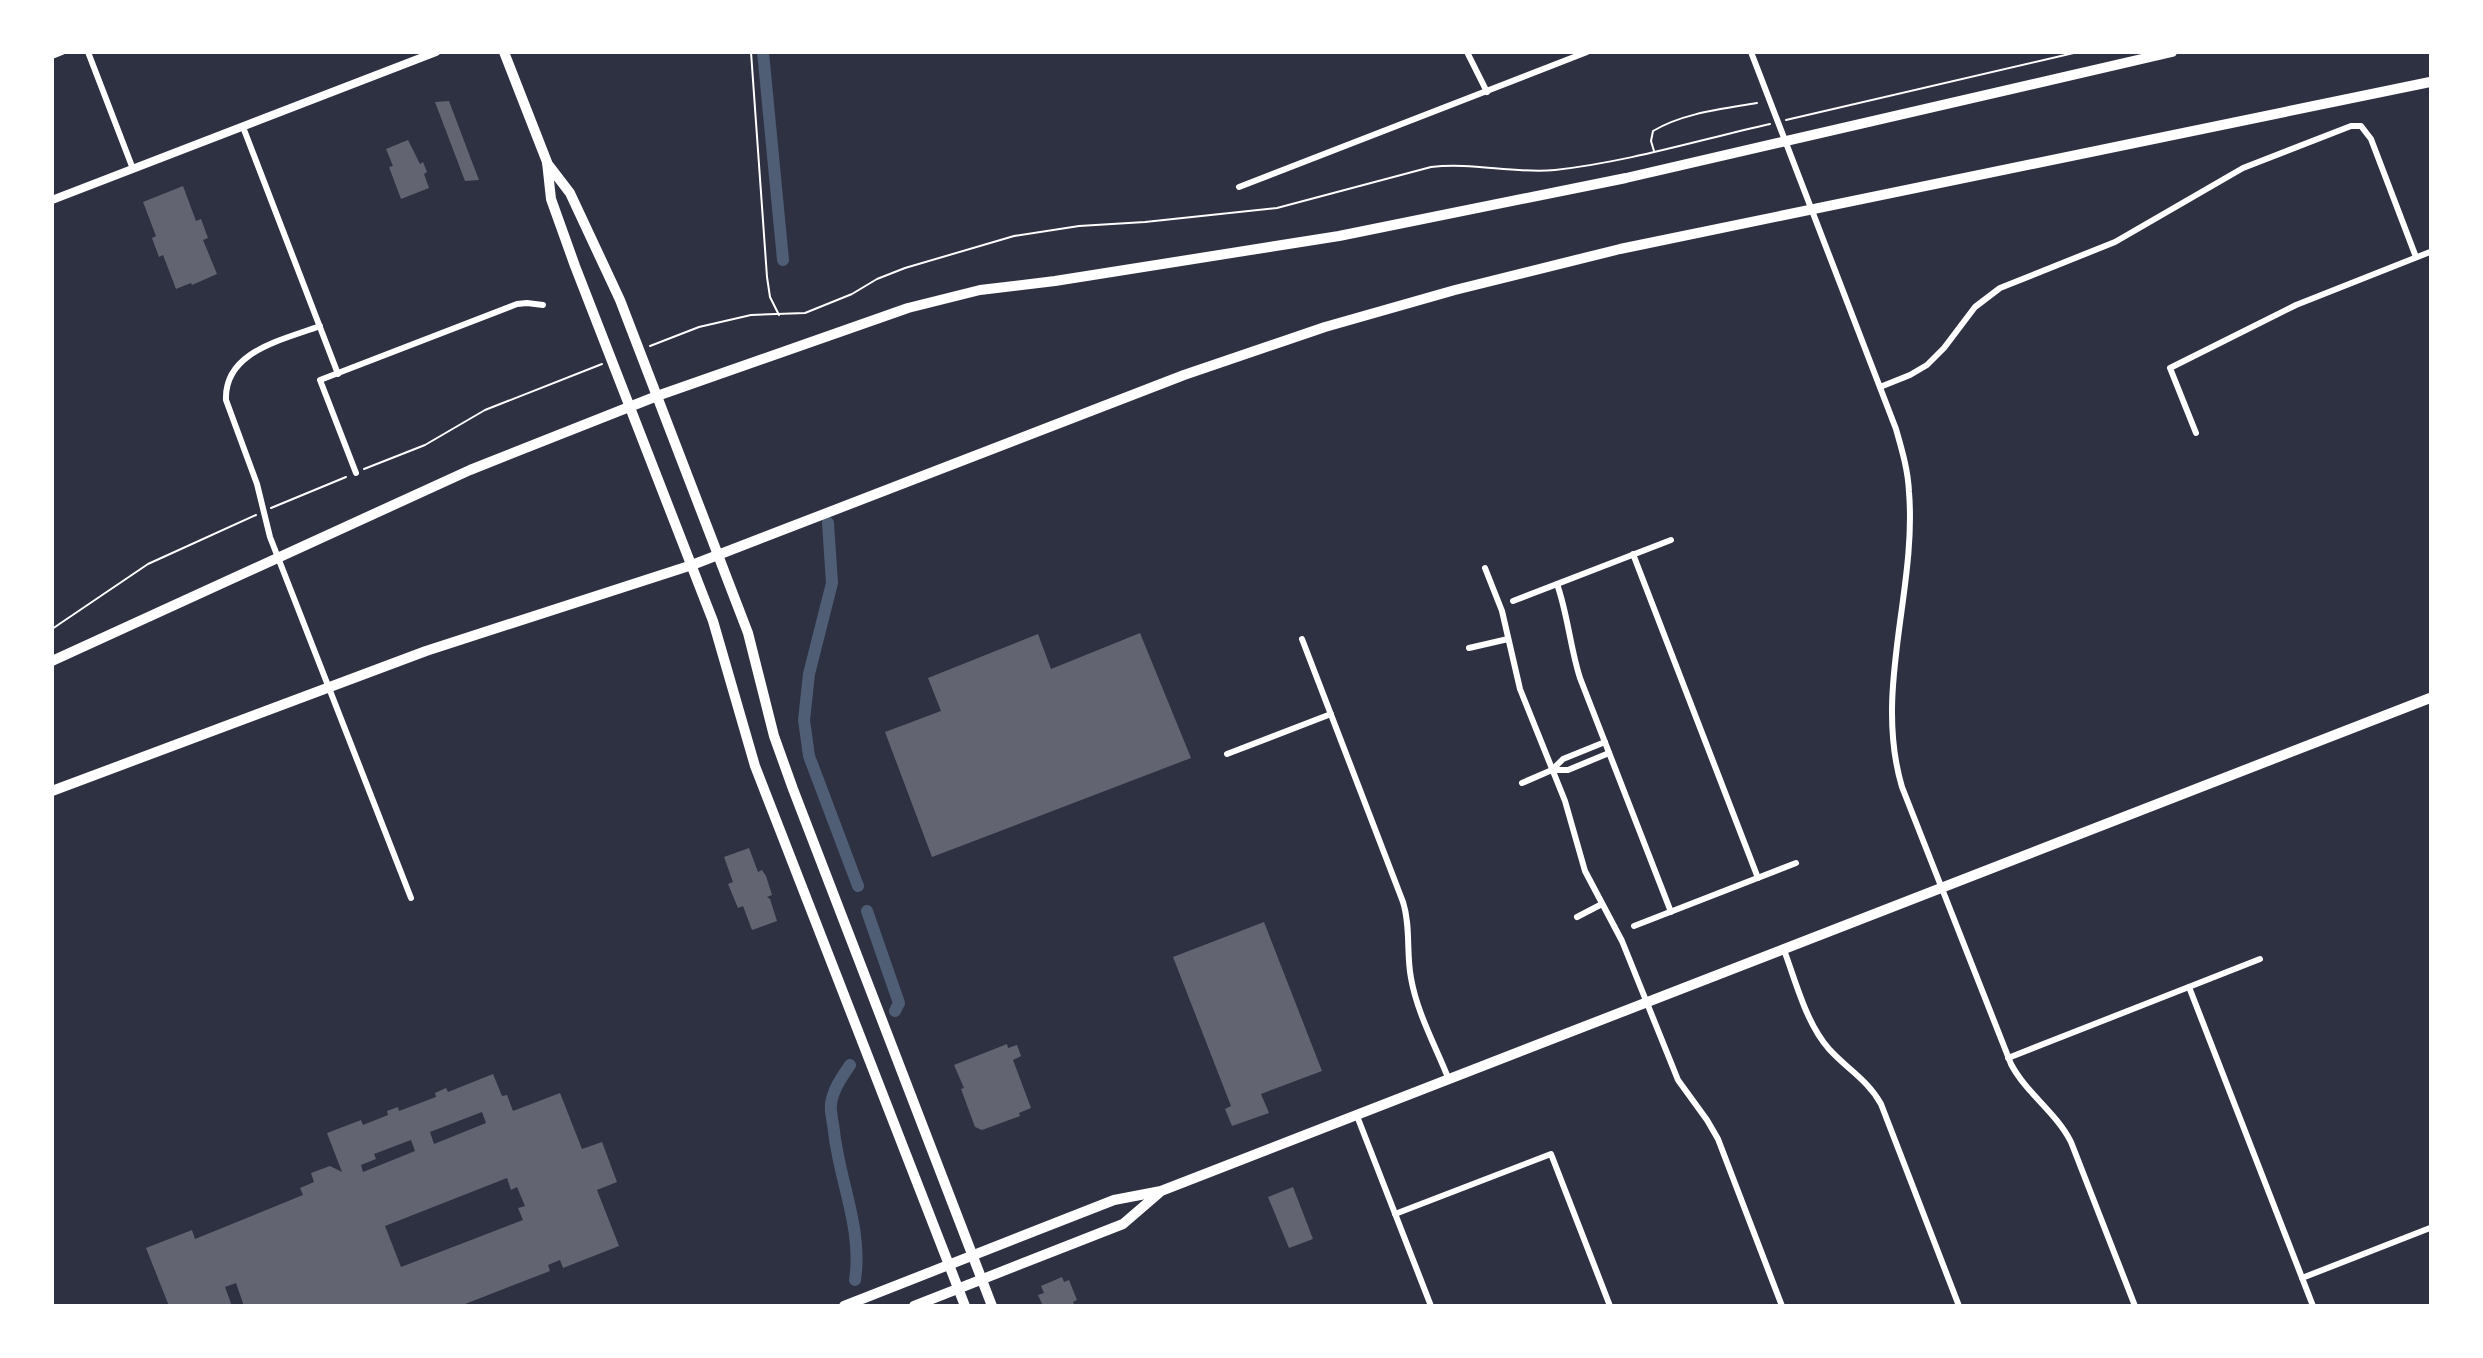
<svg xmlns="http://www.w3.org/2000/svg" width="2483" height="1358" font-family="'Work Sans',sans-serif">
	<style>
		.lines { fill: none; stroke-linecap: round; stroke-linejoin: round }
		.canal { stroke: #4f5d75; stroke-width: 12 }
		.building { fill: #626471; fill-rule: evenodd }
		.path { stroke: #fff; stroke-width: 2 }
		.minor { stroke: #fff; stroke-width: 6 }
		.tertiary { stroke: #fff; stroke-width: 8 }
		.secondary { stroke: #fff; stroke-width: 10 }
		.trunk { stroke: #fff; stroke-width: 10 }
	</style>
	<rect width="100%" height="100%" fill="#2d3142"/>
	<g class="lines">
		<g class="canal">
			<polyline points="763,52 783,260"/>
			<polyline points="828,523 832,583 809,674 804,720 809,756 858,886"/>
			<polyline points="867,911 899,1003 895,1011"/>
			<path d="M850,1065C842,1077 833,1089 831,1104C830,1112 833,1122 834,1131C839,1180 863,1229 855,1280"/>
		</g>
	</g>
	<g class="building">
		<polygon points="449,101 469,154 479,180 465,181 435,102"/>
		<polygon points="408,140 420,164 423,162 427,172 424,174 429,188 401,199 389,167 393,166 386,149"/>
		<polygon points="183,186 196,221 201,219 208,238 203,240 217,274 192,285 191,283 176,289 163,255 159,257 152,238 156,236 143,202"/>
		<polygon points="1140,633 1191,758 932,857 885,732 941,711 928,678 1038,634 1051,669"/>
		<polygon points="749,848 758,872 762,870 766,876 772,895 767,897 770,899 777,921 752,930 743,906 738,908 728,884 733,882 724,857"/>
		<polygon points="1264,922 1322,1071 1261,1094 1269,1113 1232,1126 1225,1109 1231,1106 1173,957"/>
		<polygon points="1007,1044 1008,1048 1017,1045 1021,1056 1013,1060 1031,1108 1019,1113 1020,1116 982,1130 975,1127 961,1089 964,1088 954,1065"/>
		<path d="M493,1074L502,1096L507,1095L513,1111L560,1093L582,1149L602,1142L617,1182L597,1190L619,1246L563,1268L560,1260L548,1265L550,1271L460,1306H244L236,1283L225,1287L232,1306H169L146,1248L192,1230L195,1239L303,1195L300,1188L314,1182L311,1173L330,1166L342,1172L327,1133L361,1120L363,1125L388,1115L387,1111L398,1107L399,1111L436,1097L435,1093L446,1088L448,1092ZM482,1112L486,1123L434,1144L430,1132ZM411,1140L415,1151L363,1172L361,1165L376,1159L374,1154ZM507,1178L511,1190L517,1187L525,1206L518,1208L523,1220L401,1267L385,1226Z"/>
		<polygon points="1293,1187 1313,1239 1289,1248 1268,1197"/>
		<polygon points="1062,1277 1064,1282 1069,1280 1077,1300 1073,1302 1075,1306 1043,1306 1038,1295 1044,1293 1041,1286"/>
	</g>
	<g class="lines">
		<g class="path">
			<polyline points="751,52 767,277 770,297 779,315"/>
			<polyline points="1786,120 2078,52"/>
			<path d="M1654,151L1651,141L1653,131C1683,113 1722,109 1757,103"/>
			<path d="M650,346L699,327L751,315L805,313L852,294L877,279L905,268L1014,236L1079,226L1145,222L1277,208L1431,167C1473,162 1513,174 1555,170C1628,162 1699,140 1770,124"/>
			<polyline points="364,469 425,445 485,410 602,364"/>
			<polyline points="271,508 346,477"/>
			<polyline points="52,629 148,564 256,515"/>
		</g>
		<g class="minor">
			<polyline points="88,52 133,169"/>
			<polyline points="1467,52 1487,92"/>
			<path d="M1751,52L1896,429C1902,450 1908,470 1909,492C1917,590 1873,690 1902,787L2011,1064C2026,1093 2056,1112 2071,1142L2135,1306"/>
			<polyline points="52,56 62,52"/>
			<polyline points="243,127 338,374"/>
			<polyline points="1239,187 1587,52"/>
			<path d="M320,326C283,340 224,351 226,400L257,484L270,537L411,898"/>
			<polyline points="1880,387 1910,375 1927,365 1944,348 1975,307 2000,288 2115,242 2243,168 2351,126 2361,126 2371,139 2416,257"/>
			<polyline points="2196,433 2170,368 2296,305 2430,252"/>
			<polyline points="356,473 320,380 517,304 527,303 543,305"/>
			<polyline points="1633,554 1758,878"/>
			<polyline points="1485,568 1502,611 1520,689 1565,801 1585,871 1622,941 1678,1080 1707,1120 1718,1139 1782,1306"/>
			<path d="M1557,584C1568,615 1570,647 1580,678L1671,912"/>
			<polyline points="1513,601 1671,540"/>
			<path d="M1302,639L1403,902C1411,927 1406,952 1411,978C1417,1013 1436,1047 1449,1080"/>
			<polyline points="1469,648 1508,639"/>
			<polyline points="1227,754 1331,714"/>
			<polyline points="1552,770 1563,759 1605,742"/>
			<polyline points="1522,783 1552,770 1568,770 1609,753"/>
			<polyline points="1577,917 1602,904"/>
			<polyline points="1634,926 1796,863"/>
			<path d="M1784,950C1796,982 1806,1023 1829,1049C1847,1069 1868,1080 1881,1104L1959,1306"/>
			<polyline points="2189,987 2313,1306"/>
			<polyline points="2008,1058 2260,959"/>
			<polyline points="1357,1116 1431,1306"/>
			<polyline points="1395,1214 1551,1154 1610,1306"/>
			<polyline points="2302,1278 2430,1228"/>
		</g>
		<polyline class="tertiary" points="52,200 436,52"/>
		<g class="secondary">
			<polyline points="504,52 547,162 551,199 575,266 713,621 755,766 965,1306"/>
			<polyline points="547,163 570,193 620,300 748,633 774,736 793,789 992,1306"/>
			<polyline points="844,1306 1114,1200 1161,1191 2430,698"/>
			<polyline points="914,1306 1123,1224 1159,1193"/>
		</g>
		<g class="trunk">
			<polyline points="52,661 470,470 657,396 908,308 980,290 1055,281 1339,236 1626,178 2172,52"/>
			<polyline points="52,791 426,651 692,565 1184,375 1325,327 1455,290 1620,249 2430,82"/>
		</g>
	</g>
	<rect width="2483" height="1358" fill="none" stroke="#ffffff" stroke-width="108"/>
</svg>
